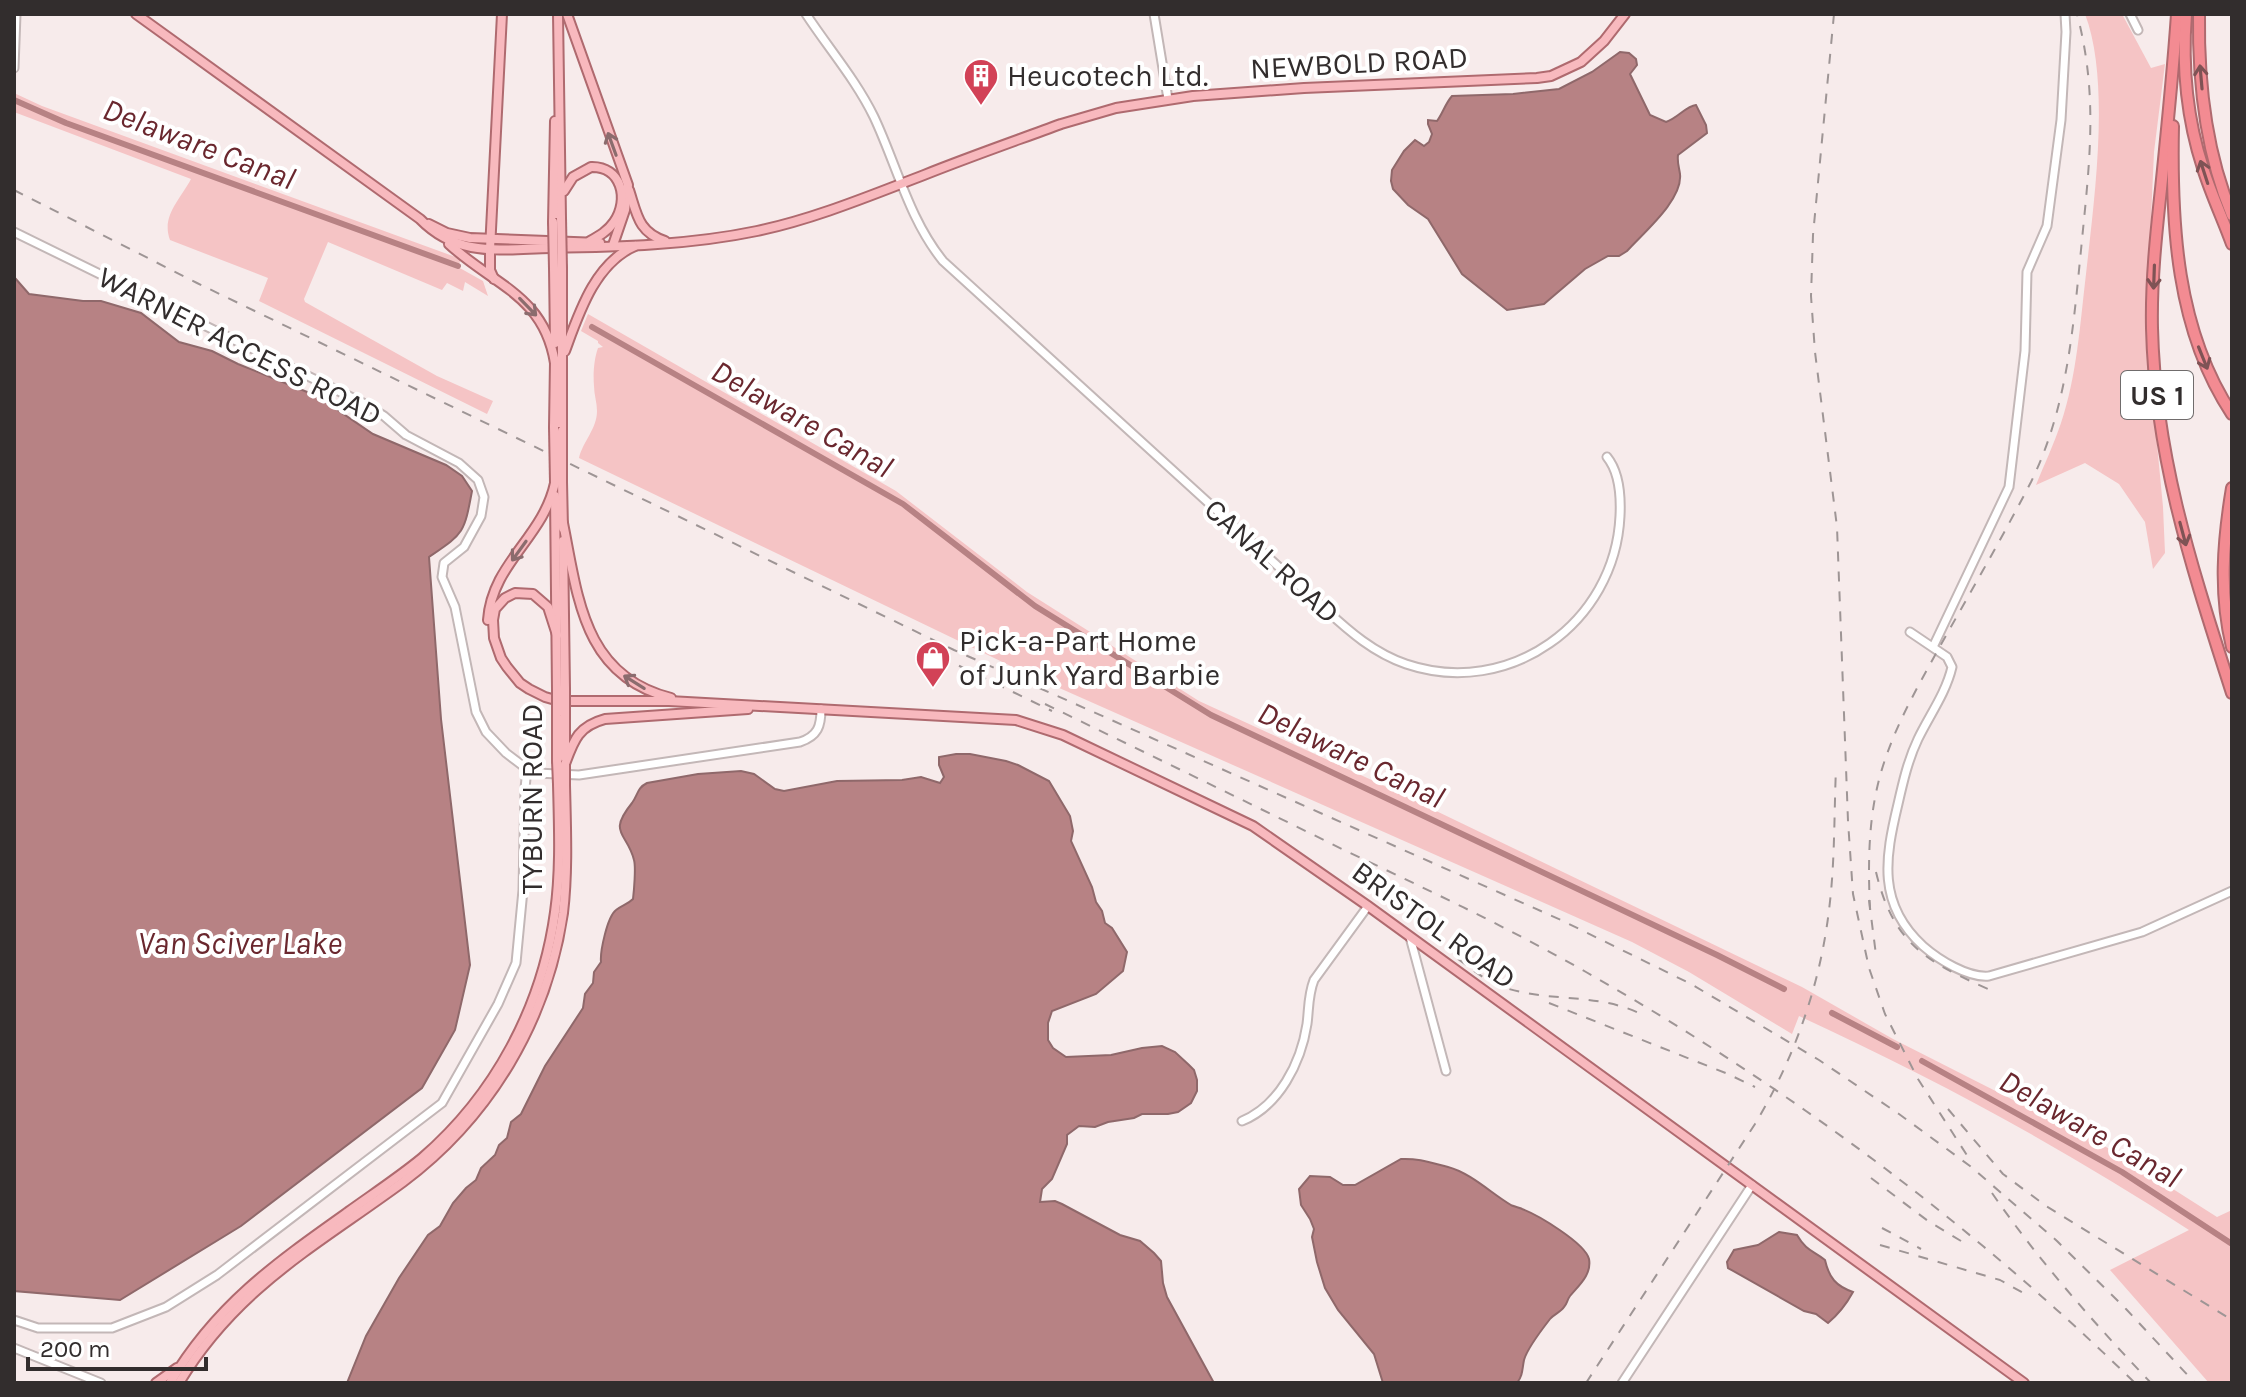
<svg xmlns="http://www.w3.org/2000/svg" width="2246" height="1397" font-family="Karla,sans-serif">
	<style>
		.green { fill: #f5c4c5 }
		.water { fill: #b78284; stroke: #8f686a; stroke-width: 2 }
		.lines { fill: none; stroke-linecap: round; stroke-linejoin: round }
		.canal { stroke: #b78284; stroke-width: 6 }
		.minor-casing { stroke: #c3b7b7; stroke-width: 11 }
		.major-casing { stroke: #af6a6f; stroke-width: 12 }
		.highway-casing { stroke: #af6a6f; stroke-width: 14 }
		.minor { stroke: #fff; stroke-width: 7 }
		.major { stroke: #f8b9be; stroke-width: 8 }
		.highway { stroke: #f38b92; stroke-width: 10 }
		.rail { stroke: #9e9595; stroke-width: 2; stroke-dasharray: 10 10; stroke-linecap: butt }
		.major-bridge-casing { stroke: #af6a6f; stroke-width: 12; stroke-linecap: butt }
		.major-bridge { stroke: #f8b9be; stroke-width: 8 }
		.oneway { stroke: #7f5355 }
		.oneway2 { stroke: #8b6c6e }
		.labels { text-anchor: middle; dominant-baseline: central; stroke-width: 8; stroke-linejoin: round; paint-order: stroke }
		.shield { fill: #fff; stroke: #706c6c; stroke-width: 2 }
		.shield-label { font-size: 28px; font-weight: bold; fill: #322d2d }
		.street-label { font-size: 30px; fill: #322d2d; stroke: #fff }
		.poi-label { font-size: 30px; fill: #322d2d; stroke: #fff; text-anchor: start }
		.water-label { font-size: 32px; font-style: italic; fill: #6a272e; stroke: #fff }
	</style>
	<rect width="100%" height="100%" fill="#f7ebeb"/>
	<g class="green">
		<path d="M2085,14H2122L2151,68L2165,64L2154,152L2146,329L2163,507L2165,553L2153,569L2145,522L2119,484L2085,463L2036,485C2044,465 2054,444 2061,423C2077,375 2080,324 2086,274C2094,201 2111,82 2085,14Z"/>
		<path d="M14,93L42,106L461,259L458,267L483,281L488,296L465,282L463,291L447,283L442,290L328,242L304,299L305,302L437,376L493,401L487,414L259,301L268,278L170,240C161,216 180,200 191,179L14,112Z"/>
		<path d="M588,314L896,491L1027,592L1199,701L1376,782L1802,987L1893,1039L2110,1149L2217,1217L2232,1210V1383H2209L2110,1270L2189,1230C2065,1149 1934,1078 1799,1016L1792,1034L1689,972L1632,942L1021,671L579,458C583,441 597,429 597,411C597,403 594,394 594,386C593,374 594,359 598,348L603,347L598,343V341L581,331Z"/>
	</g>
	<g class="water">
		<path d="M1620,52L1629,53L1636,59L1637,65L1630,74L1650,115L1666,122C1678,118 1686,106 1696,105L1706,125L1707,133L1678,155C1677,162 1679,167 1680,174C1683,200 1643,233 1627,251L1619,256H1608L1585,269L1544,304L1507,310L1462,274L1428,219L1408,205L1393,189L1391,181L1392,170L1404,151L1415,140L1424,146L1429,142L1432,134L1428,124V120L1437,121C1443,113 1445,104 1452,96L1513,94L1559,89L1592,72Z"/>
		<path d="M14,259L15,278L29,294L83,301H101L141,313L179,342L212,351L238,364L317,396L373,434L446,465L462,476L472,491C464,534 464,533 429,557L441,719L470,965L455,1030L422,1088L241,1226L120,1300L14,1291Z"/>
		<path d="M956,754H970L1006,761L1018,765L1049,781L1070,816L1073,831L1071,841L1092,887L1096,902L1102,911L1105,923L1112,928L1127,952L1123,971L1096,994L1052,1011L1048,1023V1040L1053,1048L1066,1057L1111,1055L1142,1048L1162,1046L1175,1052L1189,1065L1194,1070L1197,1080V1091L1191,1103L1178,1112L1168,1114H1142L1134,1118L1108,1122L1095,1127L1079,1126L1067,1135V1144L1052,1179L1042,1189L1040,1202L1055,1201L1062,1204L1120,1235L1140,1241L1154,1253L1161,1261L1163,1283L1167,1297L1214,1383H347L366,1336L399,1278L428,1235L440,1226L453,1203L466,1188L476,1180L481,1168L495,1155L499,1145L507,1138L511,1122L521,1114L545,1066L583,1008L585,994L593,983L594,972L601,962C600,952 607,917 616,910C622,905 628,904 633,899C634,891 636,867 634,860C627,832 607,834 632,803C638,795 637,788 647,783L698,774L741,771L754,774L775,789L784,791L837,781L902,780L921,777L940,783L944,777L939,765V757Z"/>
		<path d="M1401,1159C1418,1158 1432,1163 1448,1167C1471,1173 1492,1194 1511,1205C1512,1206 1521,1208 1522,1209C1538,1215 1585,1243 1589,1259C1592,1275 1578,1286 1570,1296C1567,1300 1567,1304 1564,1307C1561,1312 1554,1314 1550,1319C1543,1328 1527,1349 1524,1360C1522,1370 1523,1375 1517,1383H1383L1374,1354L1338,1310L1325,1288L1317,1262L1312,1237L1314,1229L1310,1219L1301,1205L1299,1189L1310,1176L1330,1177L1343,1185H1355Z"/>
		<path d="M1779,1232L1797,1235C1807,1252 1813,1250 1825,1260C1829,1278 1836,1286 1853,1292C1847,1303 1840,1313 1828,1323L1816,1314L1804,1311L1728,1268L1727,1262L1734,1250L1758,1245Z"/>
	</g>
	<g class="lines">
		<g class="canal">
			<polyline points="14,100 66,123 458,266"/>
			<polyline points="592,327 903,504 1035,606 1211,715 1717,955 1784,989"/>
			<polyline points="1832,1013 1897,1047"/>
			<polyline points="1922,1061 2122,1172 2232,1244"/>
		</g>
		<defs>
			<g id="minor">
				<path d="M806,14C829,49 856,80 874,117C897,166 909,219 943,261L1325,609C1350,632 1374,653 1406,664C1509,699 1615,623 1620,516C1621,496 1620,473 1607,457"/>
				<polyline points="1154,14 1168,99"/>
				<polyline points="2130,14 2138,30"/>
				<polyline points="14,68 16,14"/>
				<path d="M14,232L365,404L384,416L406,435L459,463L478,480L484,497L481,516L464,547L444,563L442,577L455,607L476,712L486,732L506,753L527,769L537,773L579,775L800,742C818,736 821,726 821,709"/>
				<path d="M1910,632L1947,657L1952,667C1946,693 1929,716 1918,739C1908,760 1903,782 1898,804C1885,858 1877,904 1923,946C1939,960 1968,978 1989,976L2142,932L2232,891"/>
				<polyline points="1933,647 2009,487 2025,351 2027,272 2047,226 2061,120 2066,32 2065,14"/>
				<polyline points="1410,937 1446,1071"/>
				<path d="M1242,1121C1279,1106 1301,1063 1307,1024C1309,1009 1308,995 1314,980L1368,906"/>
				<polyline points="14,1320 38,1328 112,1328 166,1307 217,1275 442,1103 498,1004 516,963 523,890 525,788 527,769"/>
				<polyline points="14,1348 101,1383"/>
				<polyline points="1622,1383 1752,1185"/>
			</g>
			<g id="major">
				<path d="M136,14L420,219C458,258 501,249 551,248C619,247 690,245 757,231C814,219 869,196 924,175C969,157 1015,141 1061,124L1116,108L1193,96L1304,88L1537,78L1551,76L1581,62L1604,41L1625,14"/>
				<polyline points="558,14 561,218"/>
				<polyline points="567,14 628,185 625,210 613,245"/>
				<path d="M629,190C637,214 638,232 665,241"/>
				<path d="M564,191L573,177L591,167C621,166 630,199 614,222C608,231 599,236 590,241"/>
				<polyline points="553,222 555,121"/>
				<polyline points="429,224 447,233 470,238 600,243"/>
				<path d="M449,244C493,285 544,295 555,363"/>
				<polyline points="554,268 555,343"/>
				<polyline points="494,279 490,270 490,249 502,14"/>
				<path d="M565,351C579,313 595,263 635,246"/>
				<polyline points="554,427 555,361"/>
				<polyline points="562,431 562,268"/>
				<polyline points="562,482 563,528"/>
				<polyline points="555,496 557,689"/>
				<path d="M563,523C578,597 583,676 671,698"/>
				<polyline points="563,541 565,689"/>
				<path d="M488,620C492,563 543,538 555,483"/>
				<polyline points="557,635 548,607 533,594 515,593 505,598 495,609 493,620 494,638 501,658 507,667 520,683 529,689 545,697 559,701 669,701 1016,720 1063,735 1253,826 1368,906 2024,1383"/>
				<polyline points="557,715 557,761"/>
				<polyline points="565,716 565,759"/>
				<path d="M565,764C574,739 579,726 605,719L748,709"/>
				<polyline points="156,1383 177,1368"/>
				<path d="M170,1383C216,1305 276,1263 348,1212C373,1194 399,1177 422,1158C495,1095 542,1007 555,912C561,870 559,826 558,784"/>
				<path d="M179,1383C237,1287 316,1246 403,1182C490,1117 547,1021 563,913C568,871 566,828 565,785"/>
			</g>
			<g id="highway">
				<path d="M2177,14C2173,72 2167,131 2161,189C2156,235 2151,282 2152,328C2155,458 2193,571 2232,693"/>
				<path d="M2186,14C2182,66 2187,119 2203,168C2211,194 2223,219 2232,244"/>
				<path d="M2199,14C2198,81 2206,153 2232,215"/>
				<path d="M2173,126C2171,224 2176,330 2232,414"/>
				<path d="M2232,488C2223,542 2219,593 2232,647"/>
			</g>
		</defs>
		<use href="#minor" class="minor-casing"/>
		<use href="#major" class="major-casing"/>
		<use href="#highway" class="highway-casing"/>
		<use href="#minor" class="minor"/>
		<use href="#major" class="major"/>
		<use href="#highway" class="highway"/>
		<g class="rail">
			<polyline points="1834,14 1813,235 1811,296 1815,352 1837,527 1848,821 1853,894 1869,968 1885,1014 1918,1079 1970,1160"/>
			<polyline points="14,190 197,283 954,650 1561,920 1691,984 1819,1060 1899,1114 1970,1166 2057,1241 2126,1309 2195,1383"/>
			<polyline points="941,657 1052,711"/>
			<path d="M1045,704C1144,752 1243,800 1342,849C1424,888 1507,927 1586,972C1785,1085 1971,1223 2135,1383"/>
			<path d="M1876,872C1893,943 1925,961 1988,989"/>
			<polyline points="1869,900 1876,955"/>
			<path d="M1870,910C1868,865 1868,820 1880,776C1893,729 1916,690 1939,648C1970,593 2002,538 2031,482C2067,408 2073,330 2081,250C2089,166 2099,97 2077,14"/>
			<path d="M1458,959C1473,970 1487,982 1506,988C1549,1002 1596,993 1639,1013"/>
			<polyline points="1549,1003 1728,1074 1755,1087"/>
			<polyline points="1948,1109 2003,1174 2046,1206 2232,1320"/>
			<polyline points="1871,1178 1928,1221 1966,1244"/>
			<path d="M1992,1193C2039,1261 2094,1323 2151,1383"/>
			<polyline points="1882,1228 1921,1249"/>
			<polyline points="1880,1245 2000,1280 2027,1295"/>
			<path d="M1586,1383L1755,1124C1794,1059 1820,986 1829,910C1835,863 1834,815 1836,768"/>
		</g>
		<defs>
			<g id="major-bridge">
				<polyline points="561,218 562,268"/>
				<polyline points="553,222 554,268"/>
				<polyline points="554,427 555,483"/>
				<polyline points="562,431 562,482"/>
				<polyline points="565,689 565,716"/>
				<polyline points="557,715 557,689"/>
				<polyline points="557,761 558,784"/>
				<polyline points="565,764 565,785"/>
			</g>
		</defs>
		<use href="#major-bridge" class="major-bridge-casing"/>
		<use href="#major-bridge" class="major-bridge"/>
	</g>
	<defs><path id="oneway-shaft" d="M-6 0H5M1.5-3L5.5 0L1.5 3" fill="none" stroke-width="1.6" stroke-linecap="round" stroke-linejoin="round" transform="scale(2)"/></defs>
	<g class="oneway">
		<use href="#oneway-shaft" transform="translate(2201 77) rotate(-95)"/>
		<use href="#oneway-shaft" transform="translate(2204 172) rotate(-108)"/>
		<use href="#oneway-shaft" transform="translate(2154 277) rotate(92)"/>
		<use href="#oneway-shaft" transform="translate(2203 358) rotate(68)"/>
		<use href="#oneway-shaft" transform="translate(2183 534) rotate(75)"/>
	</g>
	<g class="oneway2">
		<use href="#oneway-shaft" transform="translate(612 144) rotate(-110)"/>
		<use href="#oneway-shaft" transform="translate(528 307) rotate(46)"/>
		<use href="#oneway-shaft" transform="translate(519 551) rotate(126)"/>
		<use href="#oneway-shaft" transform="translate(634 682) rotate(-148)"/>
	</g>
	<defs>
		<symbol id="building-pin" viewBox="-11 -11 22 30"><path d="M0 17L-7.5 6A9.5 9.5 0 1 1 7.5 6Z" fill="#d24257" stroke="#fff"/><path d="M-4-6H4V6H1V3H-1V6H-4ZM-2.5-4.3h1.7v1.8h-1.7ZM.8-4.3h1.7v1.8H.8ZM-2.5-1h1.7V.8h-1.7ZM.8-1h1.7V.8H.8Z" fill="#fff"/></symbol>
		<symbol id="shop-pin" viewBox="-11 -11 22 30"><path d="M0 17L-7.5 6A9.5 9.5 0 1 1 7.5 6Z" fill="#d24257" stroke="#fff"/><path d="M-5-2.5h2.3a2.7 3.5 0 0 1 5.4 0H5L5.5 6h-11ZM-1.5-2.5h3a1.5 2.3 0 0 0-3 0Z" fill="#fff"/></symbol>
	</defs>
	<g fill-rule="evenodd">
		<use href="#building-pin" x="961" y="56" width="40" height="54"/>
		<use href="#shop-pin" x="913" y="638" width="40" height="54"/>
	</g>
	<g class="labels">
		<rect class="shield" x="2121" y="371" width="72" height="48" rx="6"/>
		<g class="shield-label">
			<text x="2157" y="395">US 1</text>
		</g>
		<g class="street-label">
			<text transform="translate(1359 63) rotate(-3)">NEWBOLD ROAD</text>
			<text transform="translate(240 346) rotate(27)">WARNER ACCESS ROAD</text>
			<text transform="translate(1272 561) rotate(42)">CANAL ROAD</text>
			<text transform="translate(532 799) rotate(-90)">TYBURN ROAD</text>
			<text transform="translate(1434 925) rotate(36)">BRISTOL ROAD</text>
		</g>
		<g class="poi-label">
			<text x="1007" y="76">Heucotech Ltd.</text>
			<text x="959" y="641">Pick-a-Part Home<tspan x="959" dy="34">of Junk Yard Barbie</tspan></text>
		</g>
		<g class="water-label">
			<text transform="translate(199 144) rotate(21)">Delaware Canal</text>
			<text transform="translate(802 419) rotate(30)">Delaware Canal</text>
			<text transform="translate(1351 755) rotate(26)">Delaware Canal</text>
			<text x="240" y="943">Van Sciver Lake</text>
			<text transform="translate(2090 1129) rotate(30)">Delaware Canal</text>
		</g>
	</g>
	<rect width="2246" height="1397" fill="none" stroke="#322d2d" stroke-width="32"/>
	<path d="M28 1357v12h178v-12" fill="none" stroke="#322d2d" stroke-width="4"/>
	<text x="40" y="1357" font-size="24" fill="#322d2d" stroke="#ffffff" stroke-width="6" paint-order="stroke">200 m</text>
</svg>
